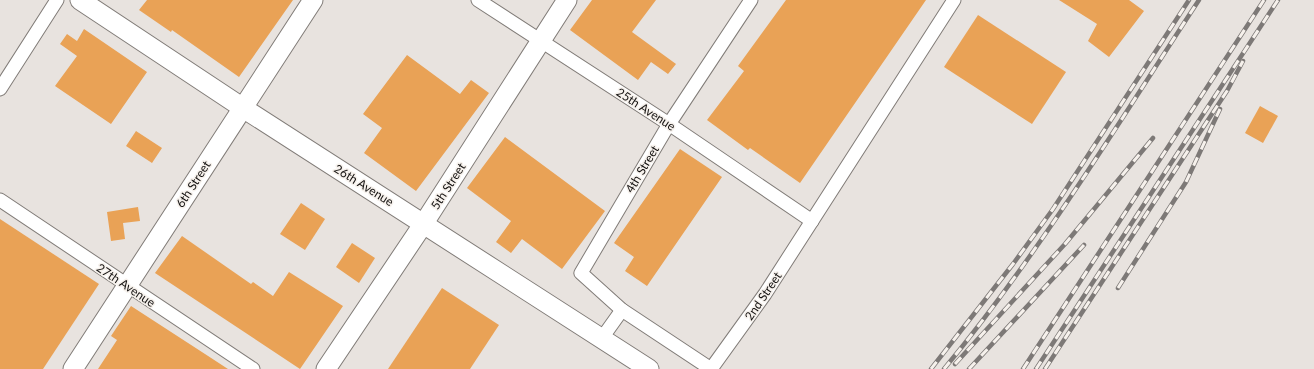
<svg xmlns="http://www.w3.org/2000/svg" width="1314" height="369" font-family="Lato,sans-serif">
	<style>
		.building { fill: #e9a256 }
		.lines { fill: none; stroke-linecap: round; stroke-linejoin: round }
		.street-casing { stroke: #817c78; stroke-width: 15 }
		.secondary-casing { stroke: #817c78; stroke-width: 21 }
		.street { stroke: #fff; stroke-width: 13 }
		.secondary { stroke: #fff; stroke-width: 19 }
		.rail-casing { stroke: #7d7977; stroke-width: 4.5 }
		.rail { stroke: #f6f1ec; stroke-width: 3; stroke-dasharray: 9; stroke-linecap: butt }
		.labels { text-anchor: middle; dominant-baseline: central; stroke-width: 3; stroke-linejoin: round; paint-order: stroke }
		.street-label { font-size: 12px; fill: #110f0e; stroke: #f6f1ec }
	</style>
	<rect width="100%" height="100%" fill="#e8e3df"/>
	<g class="building">
		<polygon points="147,0 293,0 239,77 172,30 171,32 139,10"/>
		<polygon points="592,0 656,0 632,32 676,64 668,74 651,62 638,80 570,30"/>
		<polygon points="786,0 926,0 800,183 750,148 748,150 707,120 744,71 738,66"/>
		<polygon points="1059,0 1129,0 1144,11 1109,57 1088,41 1097,24"/>
		<polygon points="978,15 1066,72 1032,124 944,67"/>
		<polygon points="84,29 147,72 111,124 55,86 77,56 60,44 67,34 77,41"/>
		<polygon points="407,55 460,94 471,80 489,93 416,191 364,153 382,128 363,114"/>
		<polygon points="1260,106 1278,116 1263,143 1245,133"/>
		<polygon points="136,131 162,148 152,163 126,146"/>
		<polygon points="505,137 605,211 562,269 522,239 511,253 496,242 511,221 467,188"/>
		<polygon points="680,149 722,177 647,286 625,271 634,257 614,243"/>
		<polygon points="301,203 325,219 305,250 280,234"/>
		<polygon points="138,207 140,221 123,223 125,239 111,241 107,212"/>
		<polygon points="0,219 99,284 43,369 0,369"/>
		<polygon points="182,236 251,284 253,282 273,296 289,272 343,306 300,369 155,273"/>
		<polygon points="352,243 375,258 359,283 336,267"/>
		<polygon points="442,288 499,325 470,369 388,369"/>
		<polygon points="131,306 205,354 228,369 98,369 117,340 111,336"/>
	</g>
	<g class="lines">
		<defs>
			<g id="street">
				<polyline points="478,0 669,124 812,221"/>
				<polyline points="0,89 57,0"/>
				<polyline points="0,200 253,369"/>
				<polyline points="602,338 622,310"/>
				<polyline points="711,369 622,310 581,273 669,124 751,0"/>
				<polyline points="711,369 765,294 954,0"/>
			</g>
			<g id="secondary">
				<polyline points="80,0 243,108 649,369"/>
				<polyline points="73,369 313,0"/>
				<polyline points="326,369 424,223 567,0"/>
			</g>
		</defs>
		<use href="#street" class="street-casing"/>
		<use href="#secondary" class="secondary-casing"/>
		<use href="#street" class="street"/>
		<use href="#secondary" class="secondary"/>
		<defs>
			<g id="rail">
				<polyline points="1118,288 1186,182 1220,109"/>
				<polyline points="955,364 1065,244 1153,138"/>
				<polyline points="931,369 1013,264 1053,209 1189,0"/>
				<path d="M944,369C1039,254 1117,125 1199,0"/>
				<polyline points="969,369 1084,245"/>
				<polyline points="1023,369 1264,0"/>
				<polyline points="1036,369 1278,0"/>
				<polyline points="1045,369 1227,91 1243,61"/>
			</g>
		</defs>
		<use href="#rail" class="rail-casing"/>
		<use href="#rail" class="rail"/>
	</g>
	<g class="labels">
		<g class="street-label">
			<text transform="translate(646 109) rotate(33)">25th Avenue</text>
			<text transform="translate(642 169) rotate(-59)">4th Street</text>
			<text transform="translate(193 184) rotate(-57)">6th Street</text>
			<text transform="translate(364 185) rotate(32)">26th Avenue</text>
			<text transform="translate(448 186) rotate(-57)">5th Street</text>
			<text transform="translate(126 285) rotate(34)">27th Avenue</text>
			<text transform="translate(763 296) rotate(-56)">2nd Street</text>
		</g>
	</g>
</svg>
